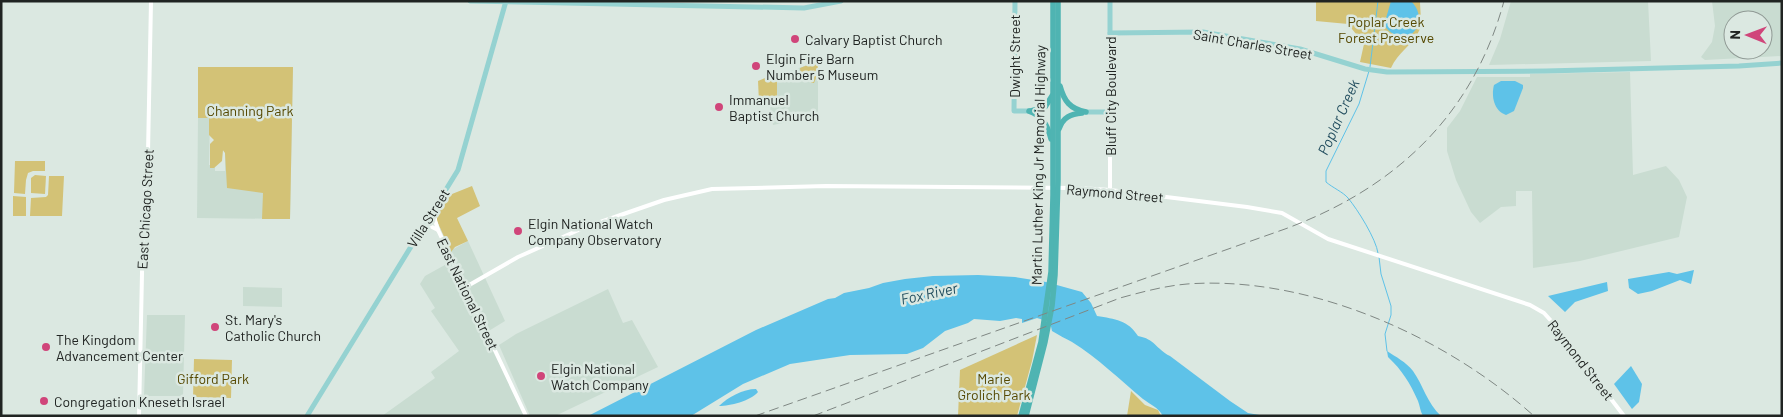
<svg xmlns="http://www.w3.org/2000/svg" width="1783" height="417" font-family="Barlow,sans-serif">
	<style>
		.built { fill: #c9dcd1; fill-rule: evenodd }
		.green { fill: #d3c276 }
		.water { fill: #5ec2e8 }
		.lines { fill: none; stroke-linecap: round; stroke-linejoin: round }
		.stream { stroke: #5ec2e8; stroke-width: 1 }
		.minor { stroke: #fff; stroke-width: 4 }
		.major { stroke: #95d2d1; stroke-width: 5 }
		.highway { stroke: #4fb4b2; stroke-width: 5.5 }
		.rail { stroke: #7f8783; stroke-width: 1; stroke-dasharray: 10 5; stroke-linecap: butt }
		.poi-dot { fill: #d0457a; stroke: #dbe8e1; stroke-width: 2 }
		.labels { text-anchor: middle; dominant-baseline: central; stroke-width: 5; stroke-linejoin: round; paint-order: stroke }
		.park-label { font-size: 14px; fill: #554800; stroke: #dbe8e1 }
		.poi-label { font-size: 14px; fill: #202422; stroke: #dbe8e1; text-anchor: start }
		.street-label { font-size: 14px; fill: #202422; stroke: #dbe8e1 }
		.water-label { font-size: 15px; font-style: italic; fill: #234e5f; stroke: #dbe8e1 }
	</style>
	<rect width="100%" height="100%" fill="#dbe8e1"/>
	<g class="built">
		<polygon points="1511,1 1648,1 1651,61 1489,65 1500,39"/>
		<path d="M1712,1H1782V56L1705,60L1701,57L1712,42L1715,26ZM1733,20H1763V50H1733Z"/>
		<polygon points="818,61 818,116 773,125 769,101 777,99 777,76"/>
		<polygon points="267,67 293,67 290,219 197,218 198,118 210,118 209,165 215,165 215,171 225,171 225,153"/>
		<polygon points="1630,72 1633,175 1666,166 1679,180 1687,197 1679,237 1580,261 1533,268 1532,191 1516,191 1516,206 1501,207 1480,223 1471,212 1456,180 1447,151 1447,128 1460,111 1477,77 1530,77 1530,74"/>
		<polygon points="468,241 505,321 487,332 526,416 382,416 435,378 431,372 459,351 431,311 435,308 420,284 425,276 452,261 448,252"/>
		<polygon points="243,287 282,288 282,307 243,306"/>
		<polygon points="608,289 623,323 632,320 658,367 555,416 530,416 499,345 516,334"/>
		<polygon points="147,315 185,315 183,396 144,396"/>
	</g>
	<g class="green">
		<path d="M1316,1H1420C1420,9 1422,22 1420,29C1414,44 1397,53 1391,68L1360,62L1364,44L1348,24L1316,21Z"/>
		<polygon points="818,61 818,78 816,78 814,83 811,83 810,78 803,78 801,77 800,68"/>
		<polygon points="198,67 293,67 290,219 262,219 263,193 227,188 225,153 217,142 223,150 222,161 214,168 210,168 210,144 214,140 209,135 209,118 198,118"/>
		<polygon points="775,74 777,76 777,100 759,102 758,81"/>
		<polygon points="15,161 45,161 45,171 33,171 28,173 26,180 25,194 14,193"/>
		<polygon points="35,175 46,176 45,194 31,193 31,178"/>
		<polygon points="49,176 64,176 62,216 30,216 31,198 46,197 48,195"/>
		<polygon points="472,186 480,206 457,218 468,241 455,247 451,252 437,221 437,212 447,196"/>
		<polygon points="13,196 26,197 26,216 13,216"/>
		<polygon points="1037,335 1032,361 1017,416 958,416 960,370"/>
		<polygon points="194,359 232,360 231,398 193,397"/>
		<polygon points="1131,391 1145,405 1158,410 1161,416 1127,416"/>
	</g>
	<g class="water">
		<path d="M1391,1H1411C1433,23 1405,54 1384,25Z"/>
		<path d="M1501,81H1515L1523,85V88L1514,111L1506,115C1494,111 1491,96 1494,85Z"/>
		<polygon points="1694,270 1691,284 1680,280 1652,291 1638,294 1629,288 1628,279 1669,272 1677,274"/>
		<path d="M978,275L1015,277L1046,282L1082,292L1091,303L1097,316C1115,319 1128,320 1138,336C1155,339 1156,349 1170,356L1230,401L1248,413L1265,416H1163C1158,407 1151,405 1143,399C1120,380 1098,358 1072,342C1066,339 1059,335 1052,331L1050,322L1037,318L1022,323V319L1016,318L1000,321L974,319L968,323L945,331L923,348L907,354L850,355L790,364L743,384L691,416H588L756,330L828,299L835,298L844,293L869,288L883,283L905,279L933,276Z"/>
		<polygon points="1607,282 1608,291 1575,302 1565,312 1548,296"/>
		<path d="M1387,351C1396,357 1406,362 1413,371C1423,385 1427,403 1441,416H1423C1420,411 1420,406 1418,401C1410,383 1402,370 1388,357Z"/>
		<polygon points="1631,366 1642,384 1639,402 1632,409 1614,384"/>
		<path d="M756,389L758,392C750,401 730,406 719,406C728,397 743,389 756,389Z"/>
	</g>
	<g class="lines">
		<g class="stream">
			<polyline points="1370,67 1378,1"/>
			<path d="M1369,71L1359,104L1326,171V182C1333,188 1343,192 1348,198C1358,210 1376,239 1378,253"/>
			<polyline points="1379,257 1381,274 1391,306 1391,315 1385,334 1387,351"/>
		</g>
		<g class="minor">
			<polyline points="1110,190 1110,112"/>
			<polyline points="435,208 435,220 438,230 526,416"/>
			<polyline points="424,223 438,230"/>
			<polyline points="464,288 518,257 583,228 664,200 712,189 826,186 1079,188 1110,190 1247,207 1282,213 1328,239 1530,305 1544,313 1553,323 1624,416"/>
			<polyline points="139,416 143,226 148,153 151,1"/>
		</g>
		<g class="major">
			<polyline points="470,1 804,8 841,1"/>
			<polyline points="1015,1 1014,111 1029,111"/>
			<polyline points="1110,33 1203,32 1300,49 1365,69 1387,72 1546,71 1739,66 1782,63"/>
			<polyline points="1086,112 1110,112 1110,1"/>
			<polyline points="307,416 458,170 506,1"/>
		</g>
		<g class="highway">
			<path d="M1060,86C1064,101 1070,109 1086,112"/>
			<path d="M1029,111C1042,115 1048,126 1051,139"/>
			<polyline points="1031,111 1045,107 1052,96"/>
			<path d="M1059,129C1063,117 1071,114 1082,113"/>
			<polyline points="1021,416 1041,342 1051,272 1053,195 1053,1"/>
			<polyline points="1026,416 1045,342 1052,306 1055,275 1058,180 1058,1"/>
		</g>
		<g class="rail">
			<path d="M755,416L1285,229C1394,189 1473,116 1504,1"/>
			<path d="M813,416L1120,298C1142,292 1164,286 1187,284C1308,275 1445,336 1534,416"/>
		</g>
	</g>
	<g class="poi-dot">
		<circle cx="795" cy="39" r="5"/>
		<circle cx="756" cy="66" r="5"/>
		<circle cx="719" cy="107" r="5"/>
		<circle cx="518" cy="231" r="5"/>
		<circle cx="215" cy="327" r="5"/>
		<circle cx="46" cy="347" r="5"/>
		<circle cx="541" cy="376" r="5"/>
		<circle cx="44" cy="401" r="5"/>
	</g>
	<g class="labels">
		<g class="park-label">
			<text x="1386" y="21">Poplar Creek<tspan x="1386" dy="16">Forest Preserve</tspan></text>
			<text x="250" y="110">Channing Park</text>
			<text x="213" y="378">Gifford Park</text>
			<text x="994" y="378">Marie<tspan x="994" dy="16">Grolich Park</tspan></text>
		</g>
		<g class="poi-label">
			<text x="805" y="39">Calvary Baptist Church</text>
			<text x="766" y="58">Elgin Fire Barn<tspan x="766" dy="16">Number 5 Museum</tspan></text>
			<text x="729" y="99">Immanuel<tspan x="729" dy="16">Baptist Church</tspan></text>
			<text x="528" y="223">Elgin National Watch<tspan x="528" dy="16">Company Observatory</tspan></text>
			<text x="225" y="319">St. Mary's<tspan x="225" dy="16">Catholic Church</tspan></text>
			<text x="56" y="339">The Kingdom<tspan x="56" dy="16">Advancement Center</tspan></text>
			<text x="551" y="368">Elgin National<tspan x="551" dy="16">Watch Company</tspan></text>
			<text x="54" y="401">Congregation Kneseth Israel</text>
		</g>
		<g class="street-label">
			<text transform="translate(1253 44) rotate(10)">Saint Charles Street</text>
			<text transform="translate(1014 56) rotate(-90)">Dwight Street</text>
			<text transform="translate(1110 96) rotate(-90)">Bluff City Boulevard</text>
			<text transform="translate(1038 165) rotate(-89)">Martin Luther King Jr Memorial Highway</text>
			<text transform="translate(1115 193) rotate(5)">Raymond Street</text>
			<text transform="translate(145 209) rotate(-87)">East Chicago Street</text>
			<text transform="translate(428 218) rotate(-58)">Villa Street</text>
			<text transform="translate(468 294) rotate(64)">East National Street</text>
			<text transform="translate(1581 360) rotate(52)">Raymond Street</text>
		</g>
		<g class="water-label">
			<text transform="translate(1338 117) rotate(-66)">Poplar Creek</text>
			<text transform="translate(929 293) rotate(-12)">Fox River</text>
		</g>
	</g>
	<rect width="1783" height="417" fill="none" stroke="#202422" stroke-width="5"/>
	<g transform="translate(1748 35) rotate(271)"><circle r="24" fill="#dbe8e1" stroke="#909a95"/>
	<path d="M0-4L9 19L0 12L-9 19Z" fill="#d0457a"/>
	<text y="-8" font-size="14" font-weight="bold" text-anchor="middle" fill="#202422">N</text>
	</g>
</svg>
